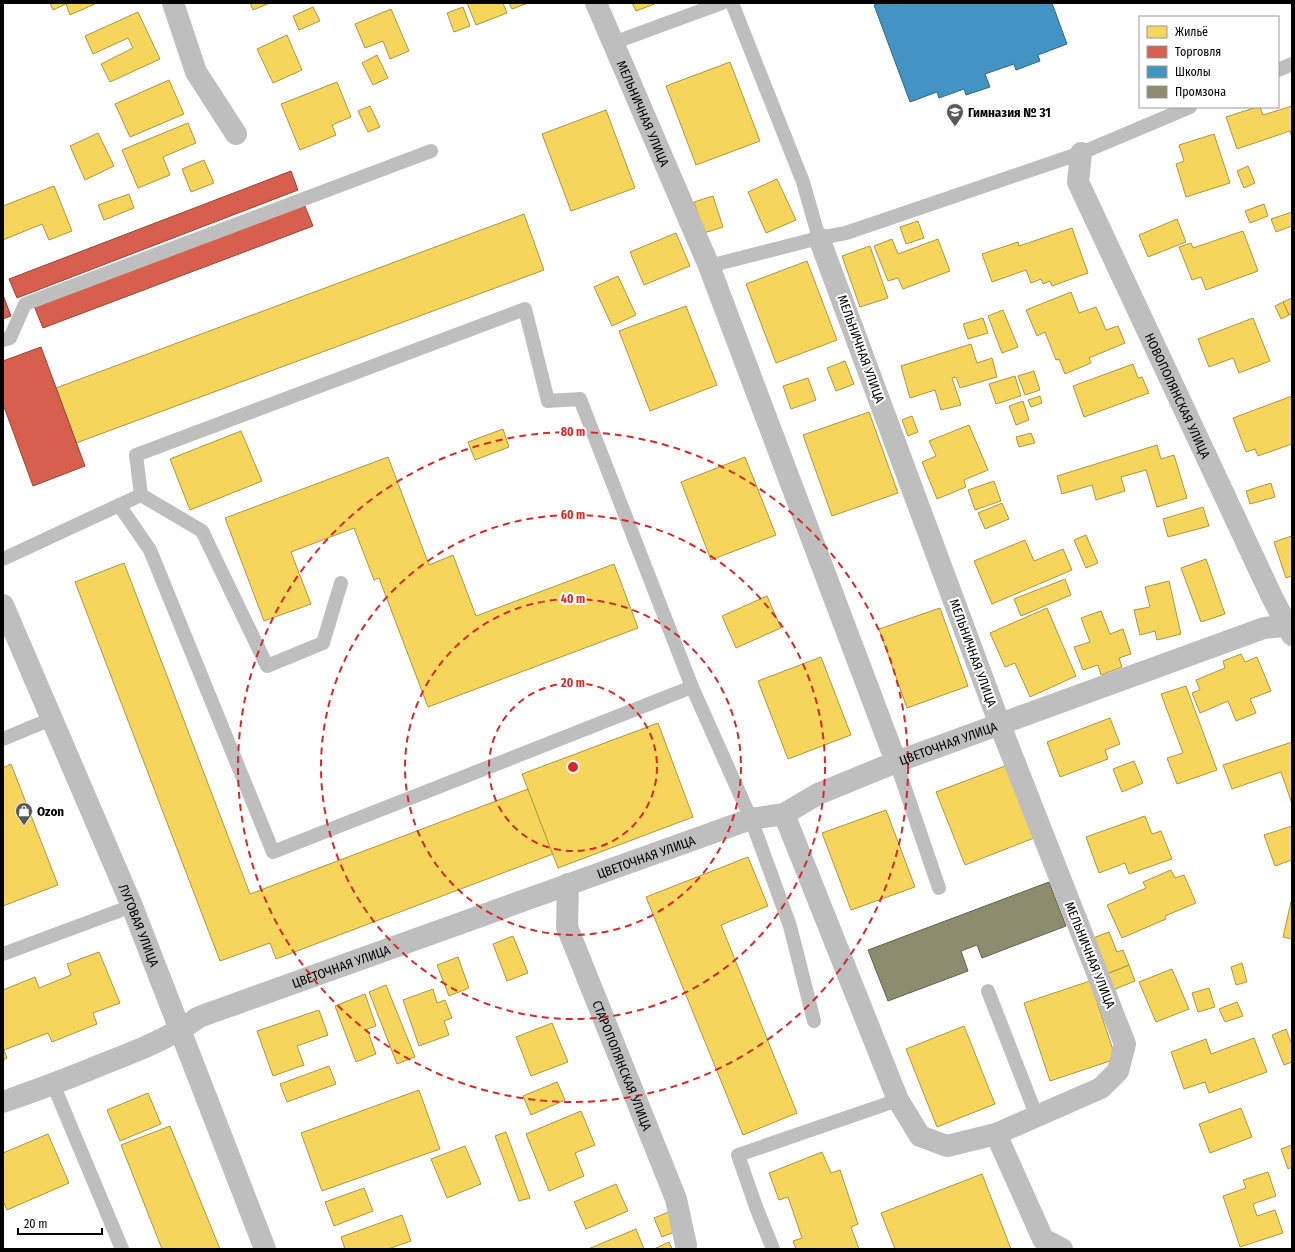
<svg xmlns="http://www.w3.org/2000/svg" width="1295" height="1252" font-family="'Fira Sans Condensed',sans-serif">
	<style>
		.homes { fill: #f6d55c; stroke: #ac9540 }
		.shops { fill: #d6604d; stroke: #964336 }
		.schools { fill: #4393c3; stroke: #2f6788 }
		.industry { fill: #8c8c6e; stroke: #62624d }
		.lines { fill: none; stroke-linecap: round; stroke-linejoin: round }
		.lane { stroke: #bebebe; stroke-width: 14 }
		.street { stroke: #bebebe; stroke-width: 22 }
		.ring { fill: none; stroke: #d62828; stroke-width: 2; stroke-dasharray: 7 5 }
		.labels { text-anchor: middle; dominant-baseline: central; stroke-width: 4; stroke-linejoin: round; paint-order: stroke }
		.poi-label { font-size: 13px; font-weight: bold; fill: #000; stroke: #fff; text-anchor: start }
		.street-label { font-size: 13px; fill: #000; stroke: #fff }
		.centre { fill: #d62828; stroke: #fff; stroke-width: 2 }
		.ring-label { font-size: 12px; text-anchor: middle; font-weight: bold; fill: #d62828; stroke: #fff; stroke-width: 4; stroke-linejoin: round; paint-order: stroke }
	</style>
	<rect width="100%" height="100%" fill="#fff"/>
	<g class="homes">
		<polygon points="50,3 97,3 70,15 66,4 53,10"/>
		<polygon points="250,3 270,3 253,10"/>
		<polygon points="467,3 503,3 507,13 476,25"/>
		<polygon points="509,3 528,3 512,9"/>
		<polygon points="632,3 657,3 636,11"/>
		<polygon points="313,7 320,21 299,30 293,16"/>
		<polygon points="463,7 470,26 454,32 447,13"/>
		<polygon points="391,9 409,51 390,59 383,41 365,48 355,24"/>
		<polygon points="138,12 160,59 110,82 101,64 133,48 128,38 93,54 85,36"/>
		<polygon points="287,35 302,70 273,83 257,49"/>
		<polygon points="377,55 388,78 373,85 362,63"/>
		<polygon points="730,62 760,141 696,165 666,86"/>
		<polygon points="169,80 184,114 130,137 115,104"/>
		<polygon points="337,82 351,117 332,125 336,135 300,150 281,104"/>
		<polygon points="370,106 380,127 368,132 358,111"/>
		<polygon points="1292,106 1292,138 1290,131 1237,149 1226,117 1257,107 1260,107 1263,115"/>
		<polygon points="606,110 635,188 571,211 542,134"/>
		<polygon points="188,123 196,143 163,157 170,175 138,188 122,150"/>
		<polygon points="98,133 114,166 85,180 70,146"/>
		<polygon points="1214,134 1230,183 1186,197 1176,164 1184,161 1179,145"/>
		<polygon points="204,160 214,183 191,192 182,169"/>
		<polygon points="1248,166 1255,183 1244,188 1237,171"/>
		<polygon points="777,179 796,220 766,233 748,192"/>
		<polygon points="54,186 72,231 49,240 42,224 3,240 3,206"/>
		<polygon points="129,194 134,208 104,220 98,205"/>
		<polygon points="713,196 723,227 704,233 694,202"/>
		<polygon points="1264,204 1268,216 1250,223 1245,211"/>
		<polygon points="1292,212 1292,226 1276,232 1271,219"/>
		<polygon points="524,214 544,270 76,443 56,388"/>
		<polygon points="1177,219 1186,242 1148,257 1139,235"/>
		<polygon points="918,221 924,238 906,244 900,227"/>
		<polygon points="1072,228 1088,273 1052,286 1050,281 1043,284 1041,279 1031,283 1026,270 992,282 982,254 1018,242 1019,246"/>
		<polygon points="1243,231 1258,271 1206,290 1201,277 1192,280 1179,247 1191,243 1193,248"/>
		<polygon points="676,233 690,266 644,285 630,252"/>
		<polygon points="892,239 898,254 938,239 950,271 903,289 898,278 888,281 874,246"/>
		<polygon points="870,246 888,298 860,307 842,256"/>
		<polygon points="807,261 837,340 776,363 746,284"/>
		<polygon points="618,276 636,315 612,326 594,287"/>
		<polygon points="1071,292 1079,313 1096,307 1106,330 1118,326 1125,343 1089,358 1091,363 1065,374 1059,359 1056,360 1045,332 1037,336 1026,310"/>
		<polygon points="1292,298 1292,314 1289,315 1283,302"/>
		<polygon points="1283,302 1289,315 1281,319 1275,306"/>
		<polygon points="686,306 717,385 650,411 619,331"/>
		<polygon points="1003,310 1018,347 1002,353 988,316"/>
		<polygon points="983,318 988,333 968,339 963,324"/>
		<polygon points="1253,318 1270,361 1239,373 1233,358 1209,367 1198,339"/>
		<polygon points="971,344 977,363 992,358 997,377 960,388 956,377 952,378 961,405 941,410 935,390 910,398 901,366"/>
		<polygon points="845,361 854,384 836,391 827,368"/>
		<polygon points="1133,364 1138,378 1142,377 1149,393 1084,417 1073,386"/>
		<polygon points="1034,371 1040,390 1025,395 1018,376"/>
		<polygon points="1015,376 1021,396 996,404 989,384"/>
		<polygon points="808,378 816,400 791,409 783,386"/>
		<polygon points="1040,396 1042,403 1031,407 1028,400"/>
		<polygon points="1292,396 1292,444 1258,456 1255,449 1246,452 1233,418"/>
		<polygon points="1023,401 1029,420 1016,425 1009,406"/>
		<polygon points="869,412 898,493 832,516 803,435"/>
		<polygon points="912,416 918,432 908,436 902,420"/>
		<polygon points="969,425 988,470 964,480 966,487 937,499 922,462 936,456 929,441"/>
		<polygon points="503,429 509,447 475,460 468,442"/>
		<polygon points="241,431 262,481 190,510 170,459"/>
		<polygon points="1031,433 1035,443 1019,447 1016,437"/>
		<polygon points="1157,445 1161,459 1174,455 1187,498 1157,507 1146,470 1121,477 1125,491 1096,500 1092,485 1062,494 1057,476"/>
		<polygon points="388,457 429,565 453,555 476,616 614,564 638,628 428,707 379,578 374,580 354,528 291,552 311,604 264,621 225,518"/>
		<polygon points="745,457 776,535 711,560 681,482"/>
		<polygon points="994,481 1001,501 975,510 968,490"/>
		<polygon points="1271,483 1275,497 1250,504 1246,491"/>
		<polygon points="1002,503 1009,519 985,529 978,513"/>
		<polygon points="1203,507 1209,526 1168,537 1163,519"/>
		<polygon points="1086,535 1098,563 1086,568 1074,540"/>
		<polygon points="1292,536 1292,576 1286,578 1274,542"/>
		<polygon points="1025,540 1034,561 1063,549 1072,570 992,604 974,561"/>
		<polygon points="1206,559 1225,614 1201,622 1181,568"/>
		<polygon points="124,563 250,894 528,789 553,854 276,959 270,943 220,961 75,582"/>
		<polygon points="1065,579 1071,595 1021,616 1014,599"/>
		<polygon points="1169,581 1181,634 1157,640 1155,631 1140,635 1134,610 1150,607 1145,587"/>
		<polygon points="767,596 781,628 736,648 722,616"/>
		<polygon points="940,608 968,686 907,708 879,629"/>
		<polygon points="1047,608 1076,676 1030,697 1015,663 1005,667 990,633"/>
		<polygon points="1101,611 1110,634 1123,629 1131,654 1119,658 1122,667 1101,675 1098,665 1083,670 1074,647 1090,642 1081,618"/>
		<polygon points="1241,654 1245,662 1257,657 1271,691 1250,699 1256,713 1236,721 1228,701 1200,713 1192,693 1200,690 1196,680 1225,668 1223,661"/>
		<polygon points="821,657 851,735 788,759 758,681"/>
		<polygon points="1186,686 1217,770 1177,784 1167,758 1183,753 1161,694"/>
		<polygon points="1110,718 1120,744 1105,750 1108,759 1060,777 1047,742"/>
		<polygon points="658,723 693,817 558,868 522,774"/>
		<polygon points="1292,742 1292,804 1281,772 1232,789 1223,765"/>
		<polygon points="1134,761 1143,783 1122,792 1113,769"/>
		<polygon points="11,764 58,885 3,906 3,768"/>
		<polygon points="1005,766 1034,838 965,865 936,792"/>
		<polygon points="886,810 915,887 851,910 822,833"/>
		<polygon points="1145,816 1152,834 1161,831 1172,859 1129,874 1125,863 1099,873 1086,837"/>
		<polygon points="1292,826 1292,860 1275,866 1264,835"/>
		<polygon points="748,857 768,906 721,925 797,1113 743,1135 646,897"/>
		<polygon points="1171,870 1175,878 1184,875 1196,903 1165,916 1166,919 1122,938 1107,905 1146,888 1143,882"/>
		<polygon points="1291,902 1292,903 1292,939 1283,937"/>
		<polygon points="1109,932 1117,952 1123,950 1129,965 1107,974 1093,938"/>
		<polygon points="513,936 528,973 507,981 493,944"/>
		<polygon points="99,952 120,1003 93,1013 97,1024 52,1042 48,1033 4,1050 7,1058 3,1060 3,990 35,977 39,988 71,975 67,964"/>
		<polygon points="458,957 469,988 449,996 437,965"/>
		<polygon points="1242,963 1247,982 1236,985 1231,967"/>
		<polygon points="1129,965 1135,981 1113,990 1107,974"/>
		<polygon points="1172,969 1189,1009 1156,1022 1139,982"/>
		<polygon points="1090,981 1116,1059 1050,1081 1024,1003"/>
		<polygon points="386,985 415,1057 397,1064 369,992"/>
		<polygon points="1209,988 1215,1007 1198,1012 1192,993"/>
		<polygon points="433,989 437,1003 445,1000 452,1018 444,1021 449,1035 419,1046 403,1000"/>
		<polygon points="365,994 376,1026 367,1029 376,1054 356,1062 335,1006"/>
		<polygon points="1237,1002 1243,1016 1225,1022 1219,1009"/>
		<polygon points="319,1010 328,1035 297,1046 304,1065 273,1076 257,1031"/>
		<polygon points="552,1023 568,1062 531,1076 516,1037"/>
		<polygon points="964,1026 995,1104 937,1127 906,1049"/>
		<polygon points="1286,1029 1292,1045 1292,1062 1284,1065 1272,1035"/>
		<polygon points="1254,1038 1267,1072 1209,1093 1205,1082 1184,1089 1171,1052 1206,1039 1211,1054"/>
		<polygon points="329,1066 336,1084 287,1102 280,1084"/>
		<polygon points="557,1082 565,1100 531,1115 523,1096"/>
		<polygon points="419,1090 440,1149 322,1191 301,1133"/>
		<polygon points="148,1093 161,1124 120,1141 107,1110"/>
		<polygon points="1241,1108 1252,1137 1210,1153 1199,1124"/>
		<polygon points="581,1111 595,1145 575,1153 584,1176 549,1191 526,1134"/>
		<polygon points="170,1126 220,1249 162,1249 121,1145"/>
		<polygon points="506,1132 530,1198 519,1201 495,1136"/>
		<polygon points="48,1134 69,1183 7,1210 3,1201 3,1153"/>
		<polygon points="1292,1145 1292,1167 1288,1169 1281,1149"/>
		<polygon points="465,1146 481,1184 447,1198 431,1159"/>
		<polygon points="822,1152 831,1173 840,1170 858,1224 851,1227 859,1249 796,1249 793,1241 802,1238 788,1197 779,1200 769,1173"/>
		<polygon points="1268,1172 1276,1196 1253,1204 1257,1216 1275,1210 1283,1233 1240,1247 1223,1196 1246,1188 1243,1180"/>
		<polygon points="982,1174 1011,1249 895,1249 881,1213"/>
		<polygon points="616,1184 628,1211 586,1229 574,1202"/>
		<polygon points="364,1188 373,1211 334,1226 325,1202"/>
		<polygon points="671,1211 679,1230 662,1237 654,1218"/>
		<polygon points="402,1215 411,1241 388,1249 345,1249 341,1237"/>
		<polygon points="636,1229 644,1249 588,1249"/>
		<polygon points="669,1242 672,1249 654,1249"/>
	</g>
	<g class="shops">
		<polygon points="291,171 298,190 17,298 9,279"/>
		<polygon points="304,204 313,226 43,328 34,306"/>
		<polygon points="3,295 11,316 3,319"/>
		<polygon points="41,347 85,466 33,486 3,404 3,361"/>
	</g>
	<polygon class="schools" points="880,3 1052,3 1067,44 1038,55 1040,61 1016,70 1014,64 985,74 990,87 966,95 964,89 939,98 937,92 910,102 874,5"/>
	<polygon class="industry" points="1049,882 1066,926 982,958 977,945 961,951 968,971 888,1001 868,950"/>
	<g class="lines">
		<g class="lane">
			<polyline points="732,3 803,182 819,238"/>
			<polyline points="613,43 722,3"/>
			<polyline points="1278,70 1292,64"/>
			<polyline points="709,266 819,238 846,233 1081,153 1190,107"/>
			<polyline points="3,340 10,338 25,304 431,151"/>
			<polyline points="141,495 136,455 525,309 548,401 580,399 692,687"/>
			<polyline points="141,495 202,531 267,666 323,643 341,583"/>
			<polyline points="119,505 150,550 273,852 692,687 751,819 790,926 814,1021"/>
			<polyline points="3,559 141,495"/>
			<polyline points="3,739 51,719"/>
			<polyline points="896,762 939,888"/>
			<polyline points="3,954 132,906"/>
			<polyline points="988,991 1037,1117"/>
			<polyline points="53,1084 122,1249"/>
			<polyline points="773,1249 756,1207 738,1155 898,1100"/>
		</g>
		<g class="street">
			<polyline points="173,3 196,72 236,134"/>
			<path id="s1" d="M596,3L709,266L896,762"/>
			<path id="s2" d="M1081,153L1078,182L1272,597L1292,635"/>
			<path id="s3" d="M3,605L132,906L265,1249"/>
			<polyline points="784,814 898,1100 920,1136 947,1146 996,1134 1101,1088 1118,1071 1125,1044 1000,725 819,238"/>
			<path id="s4" d="M568,884L567,927L676,1199L686,1245"/>
			<path id="s5" d="M3,1102C37,1090 70,1078 103,1064C137,1051 170,1038 199,1017L751,819L784,814L818,794L896,762L1264,628L1292,625"/>
			<polyline points="996,1134 1043,1239 1062,1249"/>
		</g>
	</g>
	<g class="ring">
		<circle cx="573" cy="767" r="84"/>
		<circle cx="573" cy="767" r="168"/>
		<circle cx="573" cy="767" r="252"/>
		<circle cx="573" cy="767" r="335"/>
	</g>
	<defs>
		<symbol id="school-pin" viewBox="-11 -11 22 30"><path d="M0 17L-7.5 6A9.5 9.5 0 1 1 7.5 6Z" fill="#595959" stroke="#fff"/><path d="M0-5L7-2L0 1L-7-2ZM-4 1L0 2.5L4 1V4Q0 6-4 4Z" fill="#fff"/></symbol>
		<symbol id="shop-pin" viewBox="-11 -11 22 30"><path d="M0 17L-7.5 6A9.5 9.5 0 1 1 7.5 6Z" fill="#595959" stroke="#fff"/><path d="M-5-2.5h2.3a2.7 3.5 0 0 1 5.4 0H5L5.5 6h-11ZM-1.5-2.5h3a1.5 2.3 0 0 0-3 0Z" fill="#fff"/></symbol>
	</defs>
	<g fill-rule="evenodd">
		<use href="#school-pin" x="945" y="102" width="20" height="27"/>
		<use href="#shop-pin" x="14" y="801" width="20" height="27"/>
	</g>
	<g class="labels">
		<g class="poi-label">
			<text x="968" y="112">Гимназия № 31</text>
			<text x="37" y="811">Ozon</text>
		</g>
		<g class="street-label">
			<text stroke="none"><textPath href="#s1" startOffset="120">МЕЛЬНИЧНАЯ УЛИЦА</textPath></text>
			<text transform="translate(861 349) rotate(70)">МЕЛЬНИЧНАЯ УЛИЦА</text>
			<text stroke="none"><textPath href="#s2" startOffset="265">НОВОПОЛЯНСКАЯ УЛИЦА</textPath></text>
			<text transform="translate(973 653) rotate(70)">МЕЛЬНИЧНАЯ УЛИЦА</text>
			<text stroke="none"><textPath href="#s5" startOffset="1013">ЦВЕТОЧНАЯ УЛИЦА</textPath></text>
			<text stroke="none"><textPath href="#s5" startOffset="689">ЦВЕТОЧНАЯ УЛИЦА</textPath></text>
			<text stroke="none"><textPath href="#s3" startOffset="348">ЛУГОВАЯ УЛИЦА</textPath></text>
			<text transform="translate(1090 955) rotate(68)">МЕЛЬНИЧНАЯ УЛИЦА</text>
			<text stroke="none"><textPath href="#s5" startOffset="365">ЦВЕТОЧНАЯ УЛИЦА</textPath></text>
			<text stroke="none"><textPath href="#s4" startOffset="192">СТАРОПОЛЯНСКАЯ УЛИЦА</textPath></text>
		</g>
	</g>
	<circle cx="573" cy="767" r="6" class="centre"/>
	<g class="ring-label">
		<text x="573" y="436">80 m</text>
		<text x="573" y="519">60 m</text>
		<text x="573" y="603">40 m</text>
		<text x="573" y="687">20 m</text>
	</g>
	<rect width="1295" height="1252" fill="none" stroke="#000000" stroke-width="8"/>
	<rect x="1139" y="16" width="140" height="92" fill="#ffffff" stroke="#999999"/>
	<rect x="1147" y="26" width="20" height="12" fill="#f6d55c" stroke="#999999"/>
	<text x="1175" y="36" font-size="12" fill="#000000">Жильё</text>
	<rect x="1147" y="46" width="20" height="12" fill="#d6604d" stroke="#999999"/>
	<text x="1175" y="56" font-size="12" fill="#000000">Торговля</text>
	<rect x="1147" y="66" width="20" height="12" fill="#4393c3" stroke="#999999"/>
	<text x="1175" y="76" font-size="12" fill="#000000">Школы</text>
	<rect x="1147" y="86" width="20" height="12" fill="#8c8c6e" stroke="#999999"/>
	<text x="1175" y="96" font-size="12" fill="#000000">Промзона</text>
	<path d="M18 1228v6h84v-6" fill="none" stroke="#000000" stroke-width="2"/>
	<text x="24" y="1228" font-size="12" fill="#000000" stroke="#ffffff" stroke-width="3" paint-order="stroke">20 m</text>
</svg>
